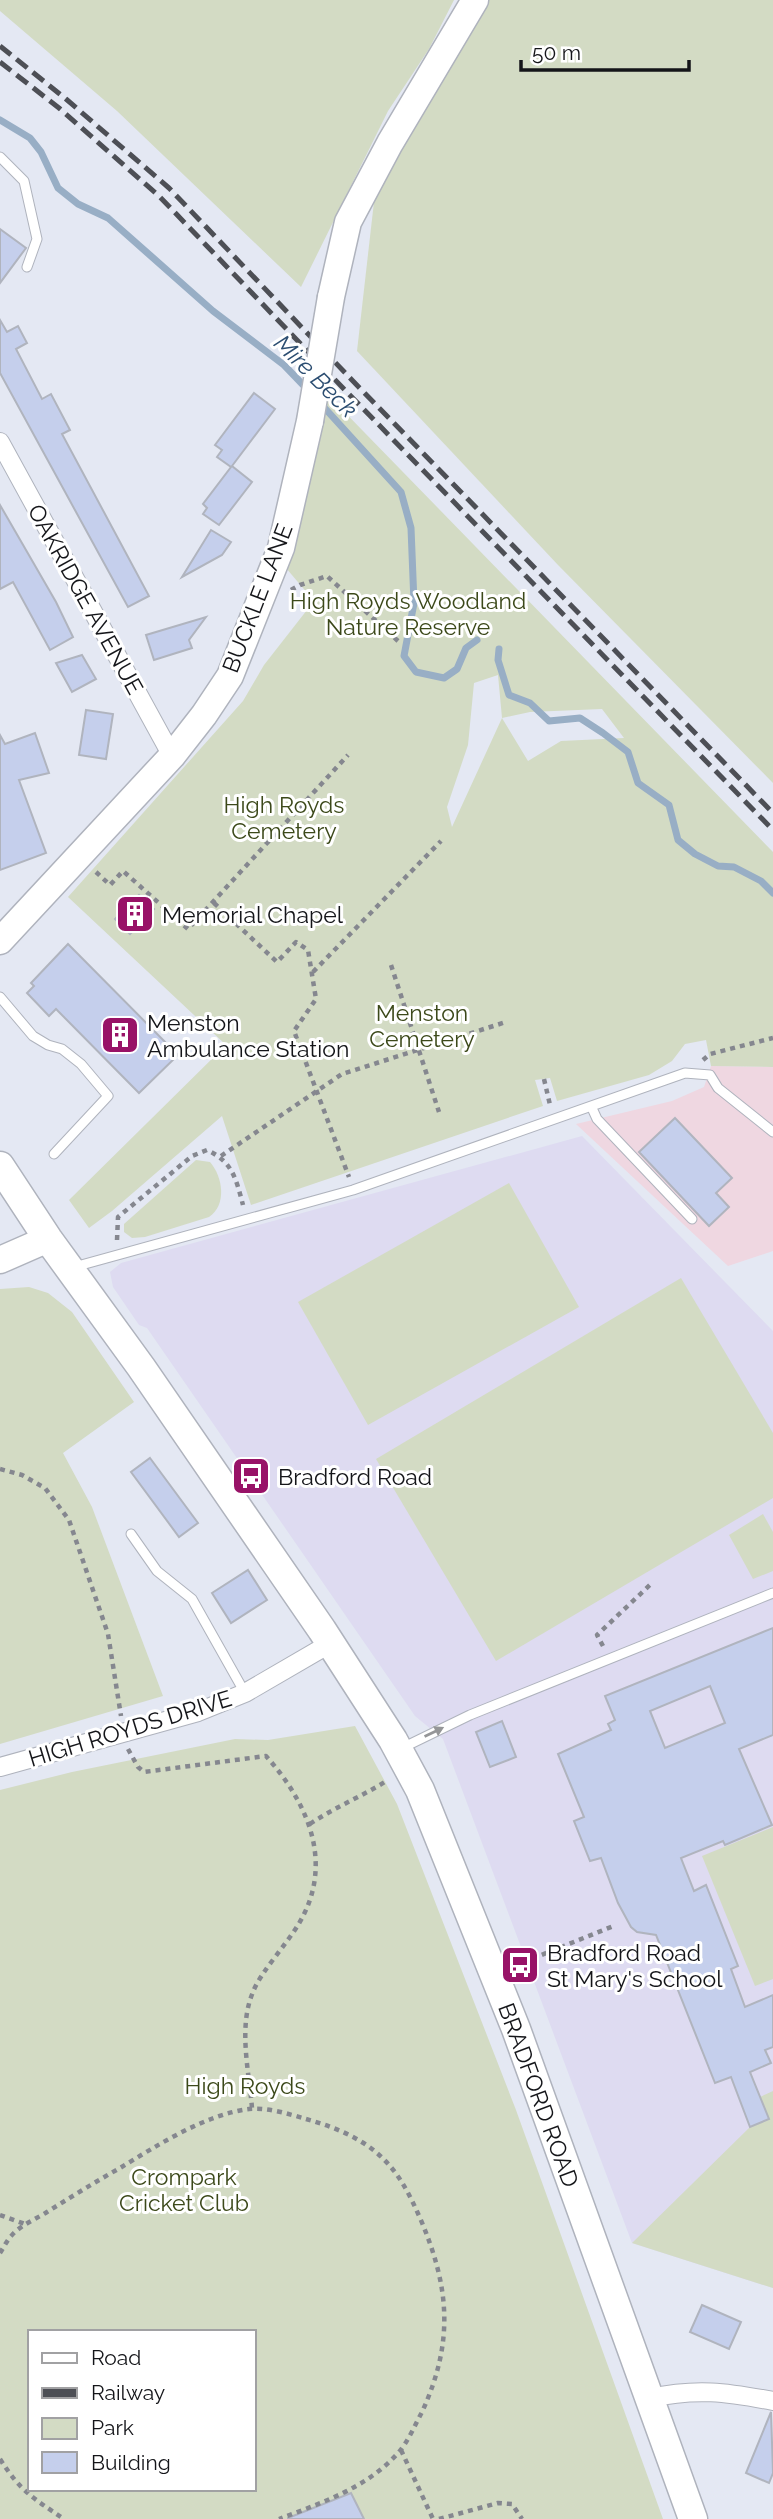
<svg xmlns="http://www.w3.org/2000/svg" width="773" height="2519" font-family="Raleway,sans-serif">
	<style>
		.industrial { fill: #efd7e1 }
		.education { fill: #dedbf1 }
		.green { fill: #d3dbc4; fill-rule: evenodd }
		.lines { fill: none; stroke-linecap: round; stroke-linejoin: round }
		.stream { stroke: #98aec5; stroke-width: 7 }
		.building { fill: #c5cfec; stroke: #b0b4be; stroke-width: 2; fill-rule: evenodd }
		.lane-casing { stroke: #afb3bd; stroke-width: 11 }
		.street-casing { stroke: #afb3bd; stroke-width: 20 }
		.secondary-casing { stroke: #afb3bd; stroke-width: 29 }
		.primary-casing { stroke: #afb3bd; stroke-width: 31 }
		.path { stroke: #85878f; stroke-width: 4.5; stroke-dasharray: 5 5; stroke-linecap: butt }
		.lane { stroke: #fff; stroke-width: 9 }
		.street { stroke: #fff; stroke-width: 18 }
		.secondary { stroke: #fff; stroke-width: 26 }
		.primary { stroke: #fff; stroke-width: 28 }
		.rail { stroke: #4d4f55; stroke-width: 5; stroke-dasharray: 14 7; stroke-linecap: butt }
		.secondary-bridge-casing { stroke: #afb3bd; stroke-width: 29; stroke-linecap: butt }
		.secondary-bridge { stroke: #fff; stroke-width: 26 }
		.oneway { fill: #959698 }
		.labels { text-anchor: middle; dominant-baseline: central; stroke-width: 6; stroke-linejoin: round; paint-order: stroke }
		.street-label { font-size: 23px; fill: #141519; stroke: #fff }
		.park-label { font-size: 23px; fill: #3c491a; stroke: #fff }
		.poi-label { font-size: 23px; fill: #141519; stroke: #fff; text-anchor: start }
		.water-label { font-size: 24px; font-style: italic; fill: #2b4d71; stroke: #fff }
	</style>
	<rect width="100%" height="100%" fill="#e4e8f3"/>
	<polygon class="industrial" points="711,1066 773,1067 773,1251 728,1266 576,1124 672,1101 704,1087"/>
	<polygon class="education" points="582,1136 773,1331 773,2288 632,2243 443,1739 415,1716 147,1328 139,1325 113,1287 110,1272 121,1263"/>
	<g class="green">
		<polygon points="0,0 454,0 429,49 388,111 301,287 117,111 0,11"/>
		<polygon points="489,0 773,0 773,783 558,565 357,351 375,193"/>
		<path d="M327,394L773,852V1067L711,1066L706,1040L685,1044L672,1061L649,1075L557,1101L550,1078L535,1080L543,1106L251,1205L222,1116L112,1211L89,1228L69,1200L226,1045L68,897L243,701L264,665L314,601L286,568ZM498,675L502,718L452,827L447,807L468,745L474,683ZM602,709L624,738L561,741L528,761L502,718L530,712Z"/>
		<path d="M196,1160L210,1162C223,1177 227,1205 209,1217L145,1237L132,1238L124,1232V1224Z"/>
		<polygon points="509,1183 579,1307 368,1425 298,1302"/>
		<polygon points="681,1278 773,1433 773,1498 496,1661 376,1459"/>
		<polygon points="29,1287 48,1293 72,1312 134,1402 63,1453 92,1507 163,1696 0,1744 0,1289"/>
		<polygon points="763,1514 773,1532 773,1571 753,1579 729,1535"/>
		<path d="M355,1726L397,1804L516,2110L663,2519H0V1790L72,1772L235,1739L268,1740ZM30,2332H254V2489H30Z"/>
		<polygon points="773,1827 773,1979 755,1986 702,1856"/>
		<polygon points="773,2091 773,2288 632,2243 750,2127 760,2097"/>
	</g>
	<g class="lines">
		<g class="stream">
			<polyline points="0,120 30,138 41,152 58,188 78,204 108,218 213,311 284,365 308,390"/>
			<polyline points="321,404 401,492 411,528 414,603 404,656 416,672 444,678 457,669 466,648 477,640"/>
			<polyline points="499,649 498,660 509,695 530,703 549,721 580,718 603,733 628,752 638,783 669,805 678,840 695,854 718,866 734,867 761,881 773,893"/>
		</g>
	</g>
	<g class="building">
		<polygon points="0,229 26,248 0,283"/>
		<polygon points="0,320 7,332 18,326 27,343 16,349 42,399 51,394 70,430 62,434 149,596 128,607 0,373"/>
		<polygon points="254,393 275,409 232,466 252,482 219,525 203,514 207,508 203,504 231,467 217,457 222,450 215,445"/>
		<polygon points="0,505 56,602 73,637 50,650 13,582 0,589"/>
		<polygon points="211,530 231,542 222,555 182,577"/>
		<polygon points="206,617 189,640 192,648 154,660 146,635"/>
		<polygon points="82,655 96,679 72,692 56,663"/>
		<polygon points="86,710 113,714 106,759 79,755"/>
		<polygon points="35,733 49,773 19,780 46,853 0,870 0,735 5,744"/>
		<polygon points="139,895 154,909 130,934 115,919"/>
		<polygon points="68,944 178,1055 139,1093 56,1009 49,1016 27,993 34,986 31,983"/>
		<polygon points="675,1118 732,1178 716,1193 729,1207 709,1226 639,1152"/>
		<polygon points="150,1458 198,1523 179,1537 131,1472"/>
		<polygon points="248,1570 267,1600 231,1623 212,1593"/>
		<path d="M773,1628V1735L739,1749L772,1825L725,1845L723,1841L681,1858L694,1891L706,1885L738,1966L731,1969L745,2007L773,1995V2047L765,2050L771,2063L750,2072L769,2119L750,2127L731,2077L715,2083L656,1935L637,1932L631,1927L618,1903L601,1858L590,1861L574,1821L584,1817L558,1754L611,1730L608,1724L615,1720L605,1696ZM710,1686L725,1723L665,1748L650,1711Z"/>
		<polygon points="502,1721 516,1757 490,1767 476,1732"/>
		<polygon points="702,2305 741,2322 729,2349 690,2332"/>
		<polygon points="771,2412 773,2473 769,2483 746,2473"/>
		<polygon points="351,2493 364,2519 288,2519 288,2518"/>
	</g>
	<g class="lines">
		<defs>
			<g id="lane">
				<polyline points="0,157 24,181 37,239 27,267"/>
				<polyline points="0,997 33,1036 48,1045 62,1049 81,1064 108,1096 54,1154"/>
				<polyline points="592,1108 597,1119 692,1219"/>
				<polyline points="74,1267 353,1190 685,1073 710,1075 718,1088 773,1132"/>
				<polyline points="131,1534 157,1571 192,1599 245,1693"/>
				<polyline points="400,1749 470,1715 773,1593"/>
			</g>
			<g id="street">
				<polyline points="0,442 172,756"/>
				<polyline points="0,1767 198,1712 245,1693 331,1643"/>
				<path d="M649,2398C697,2388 726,2392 773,2401"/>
			</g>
			<g id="secondary">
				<polyline points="331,297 348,222 390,143 475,0"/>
				<polyline points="0,941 172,756 204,715 230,676 281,548 310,421"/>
				<polyline points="0,1260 48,1239"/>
			</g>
			<polyline id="primary" points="0,1166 48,1239 141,1367 322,1630 393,1740 420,1790 516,2029 693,2519"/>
		</defs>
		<use href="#lane" class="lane-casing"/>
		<use href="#street" class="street-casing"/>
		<use href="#secondary" class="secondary-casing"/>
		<use href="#primary" class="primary-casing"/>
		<g class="path">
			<polyline points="291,590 300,585 327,576 398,641"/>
			<polyline points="96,872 110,885 123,871 188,929 348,755"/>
			<polyline points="214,903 277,962 296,942 308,950 316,999 294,1031 349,1177"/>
			<polyline points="391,965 439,1112"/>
			<polyline points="313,972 441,841"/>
			<polyline points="703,1060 710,1054 773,1038"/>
			<polyline points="544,1079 550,1105"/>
			<polyline points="221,1156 342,1074 506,1022"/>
			<path d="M117,1240L118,1217L192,1156L207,1150C233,1162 236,1179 243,1205"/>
			<polyline points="0,1469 22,1475 45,1488 69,1520 108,1634 121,1716"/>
			<polyline points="603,1646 597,1635 652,1583"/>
			<path d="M128,1749L138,1767L144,1772L266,1756C309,1804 335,1865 298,1925C286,1945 260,1973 253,1992C238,2027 249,2071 252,2108"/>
			<path d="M310,1824C335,1807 363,1796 388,1780"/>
			<polyline points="514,1966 616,1925"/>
			<polyline points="0,2215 25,2224"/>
			<path d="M0,2253C4,2247 7,2240 12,2235C21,2225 36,2219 47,2212C71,2197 95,2182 120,2168C156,2146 206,2114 249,2109C267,2107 289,2114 306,2119C331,2126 357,2136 377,2153C398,2171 409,2193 420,2218C450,2288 454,2342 422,2412C415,2425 408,2442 398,2453C367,2488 321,2503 279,2519"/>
			<polyline points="401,2450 433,2519"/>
			<path d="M0,2459C21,2492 33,2498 64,2519"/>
			<polyline points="439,2519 498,2503 512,2504 522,2519"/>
		</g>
		<use href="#lane" class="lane"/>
		<use href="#street" class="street"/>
		<use href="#secondary" class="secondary"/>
		<use href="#primary" class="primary"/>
		<g class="rail">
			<polyline points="0,46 66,99 169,188 351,379 773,813"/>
			<polyline points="0,62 59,108 160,197 342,387 773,830"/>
		</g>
		<defs>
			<polyline id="secondary-bridge" points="310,421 331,297"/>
		</defs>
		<use href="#secondary-bridge" class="secondary-bridge-casing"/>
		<use href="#secondary-bridge" class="secondary-bridge"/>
	</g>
	<defs><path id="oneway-solid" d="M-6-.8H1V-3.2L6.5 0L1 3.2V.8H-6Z" transform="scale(1.75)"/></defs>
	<use class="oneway" href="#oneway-solid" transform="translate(434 1732) rotate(-26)"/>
	<defs>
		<symbol id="building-square" viewBox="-11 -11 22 22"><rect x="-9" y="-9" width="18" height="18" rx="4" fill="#981267" stroke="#fff"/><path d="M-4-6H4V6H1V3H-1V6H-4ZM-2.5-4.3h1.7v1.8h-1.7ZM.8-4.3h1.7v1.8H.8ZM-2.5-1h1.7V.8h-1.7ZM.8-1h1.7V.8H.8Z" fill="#fff"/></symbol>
		<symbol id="bus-square" viewBox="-11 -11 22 22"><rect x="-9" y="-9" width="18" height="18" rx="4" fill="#981267" stroke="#fff"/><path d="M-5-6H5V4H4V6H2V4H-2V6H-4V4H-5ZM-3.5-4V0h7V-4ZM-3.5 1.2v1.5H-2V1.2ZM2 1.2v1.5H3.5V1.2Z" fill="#fff"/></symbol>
	</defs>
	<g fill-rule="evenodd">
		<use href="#building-square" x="113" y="892" width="44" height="44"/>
		<use href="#building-square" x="98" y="1013" width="44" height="44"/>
		<use href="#bus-square" x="229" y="1454" width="44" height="44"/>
		<use href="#bus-square" x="498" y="1943" width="44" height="44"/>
	</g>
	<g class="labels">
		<g class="street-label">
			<text transform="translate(257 598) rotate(-69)">BUCKLE LANE</text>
			<text transform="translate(86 599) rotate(61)">OAKRIDGE AVENUE</text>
			<text transform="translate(130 1728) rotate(-17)">HIGH ROYDS DRIVE</text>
			<text transform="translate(539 2095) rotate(70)">BRADFORD ROAD</text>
		</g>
		<g class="park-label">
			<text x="408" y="600">High Royds Woodland<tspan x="408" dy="26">Nature Reserve</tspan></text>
			<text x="284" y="804">High Royds<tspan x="284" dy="26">Cemetery</tspan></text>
			<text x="422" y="1012">Menston<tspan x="422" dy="26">Cemetery</tspan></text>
			<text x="245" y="2085">High Royds</text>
			<text x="184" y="2176">Crompark<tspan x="184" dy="26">Cricket Club</tspan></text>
		</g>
		<g class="poi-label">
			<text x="162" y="914">Memorial Chapel</text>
			<text x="147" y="1022">Menston<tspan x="147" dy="26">Ambulance Station</tspan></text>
			<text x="278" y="1476">Bradford Road</text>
			<text x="547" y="1952">Bradford Road<tspan x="547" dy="26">St Mary's School</tspan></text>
		</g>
		<g class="water-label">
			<text transform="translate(316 376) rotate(45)">Mire Beck</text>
		</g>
	</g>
	<rect x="28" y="2330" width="228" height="161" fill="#ffffff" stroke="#a1a1a3" stroke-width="2"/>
	<rect x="42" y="2353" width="35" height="10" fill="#ffffff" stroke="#a1a1a3" stroke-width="2"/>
	<text x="91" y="2365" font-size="21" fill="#141519">Road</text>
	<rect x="42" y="2388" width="35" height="10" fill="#4d4f55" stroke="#a1a1a3" stroke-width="2"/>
	<text x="91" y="2400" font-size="21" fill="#141519">Railway</text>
	<rect x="42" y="2418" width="35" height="21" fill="#d3dbc4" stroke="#a1a1a3" stroke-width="2"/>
	<text x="91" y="2435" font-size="21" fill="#141519">Park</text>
	<rect x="42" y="2452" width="35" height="21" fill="#c5cfec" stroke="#a1a1a3" stroke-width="2"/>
	<text x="91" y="2470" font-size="21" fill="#141519">Building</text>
	<path d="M521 60v10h168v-10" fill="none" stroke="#141519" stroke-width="3.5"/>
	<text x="532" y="60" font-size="21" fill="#141519" stroke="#ffffff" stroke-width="5" paint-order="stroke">50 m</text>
</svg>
